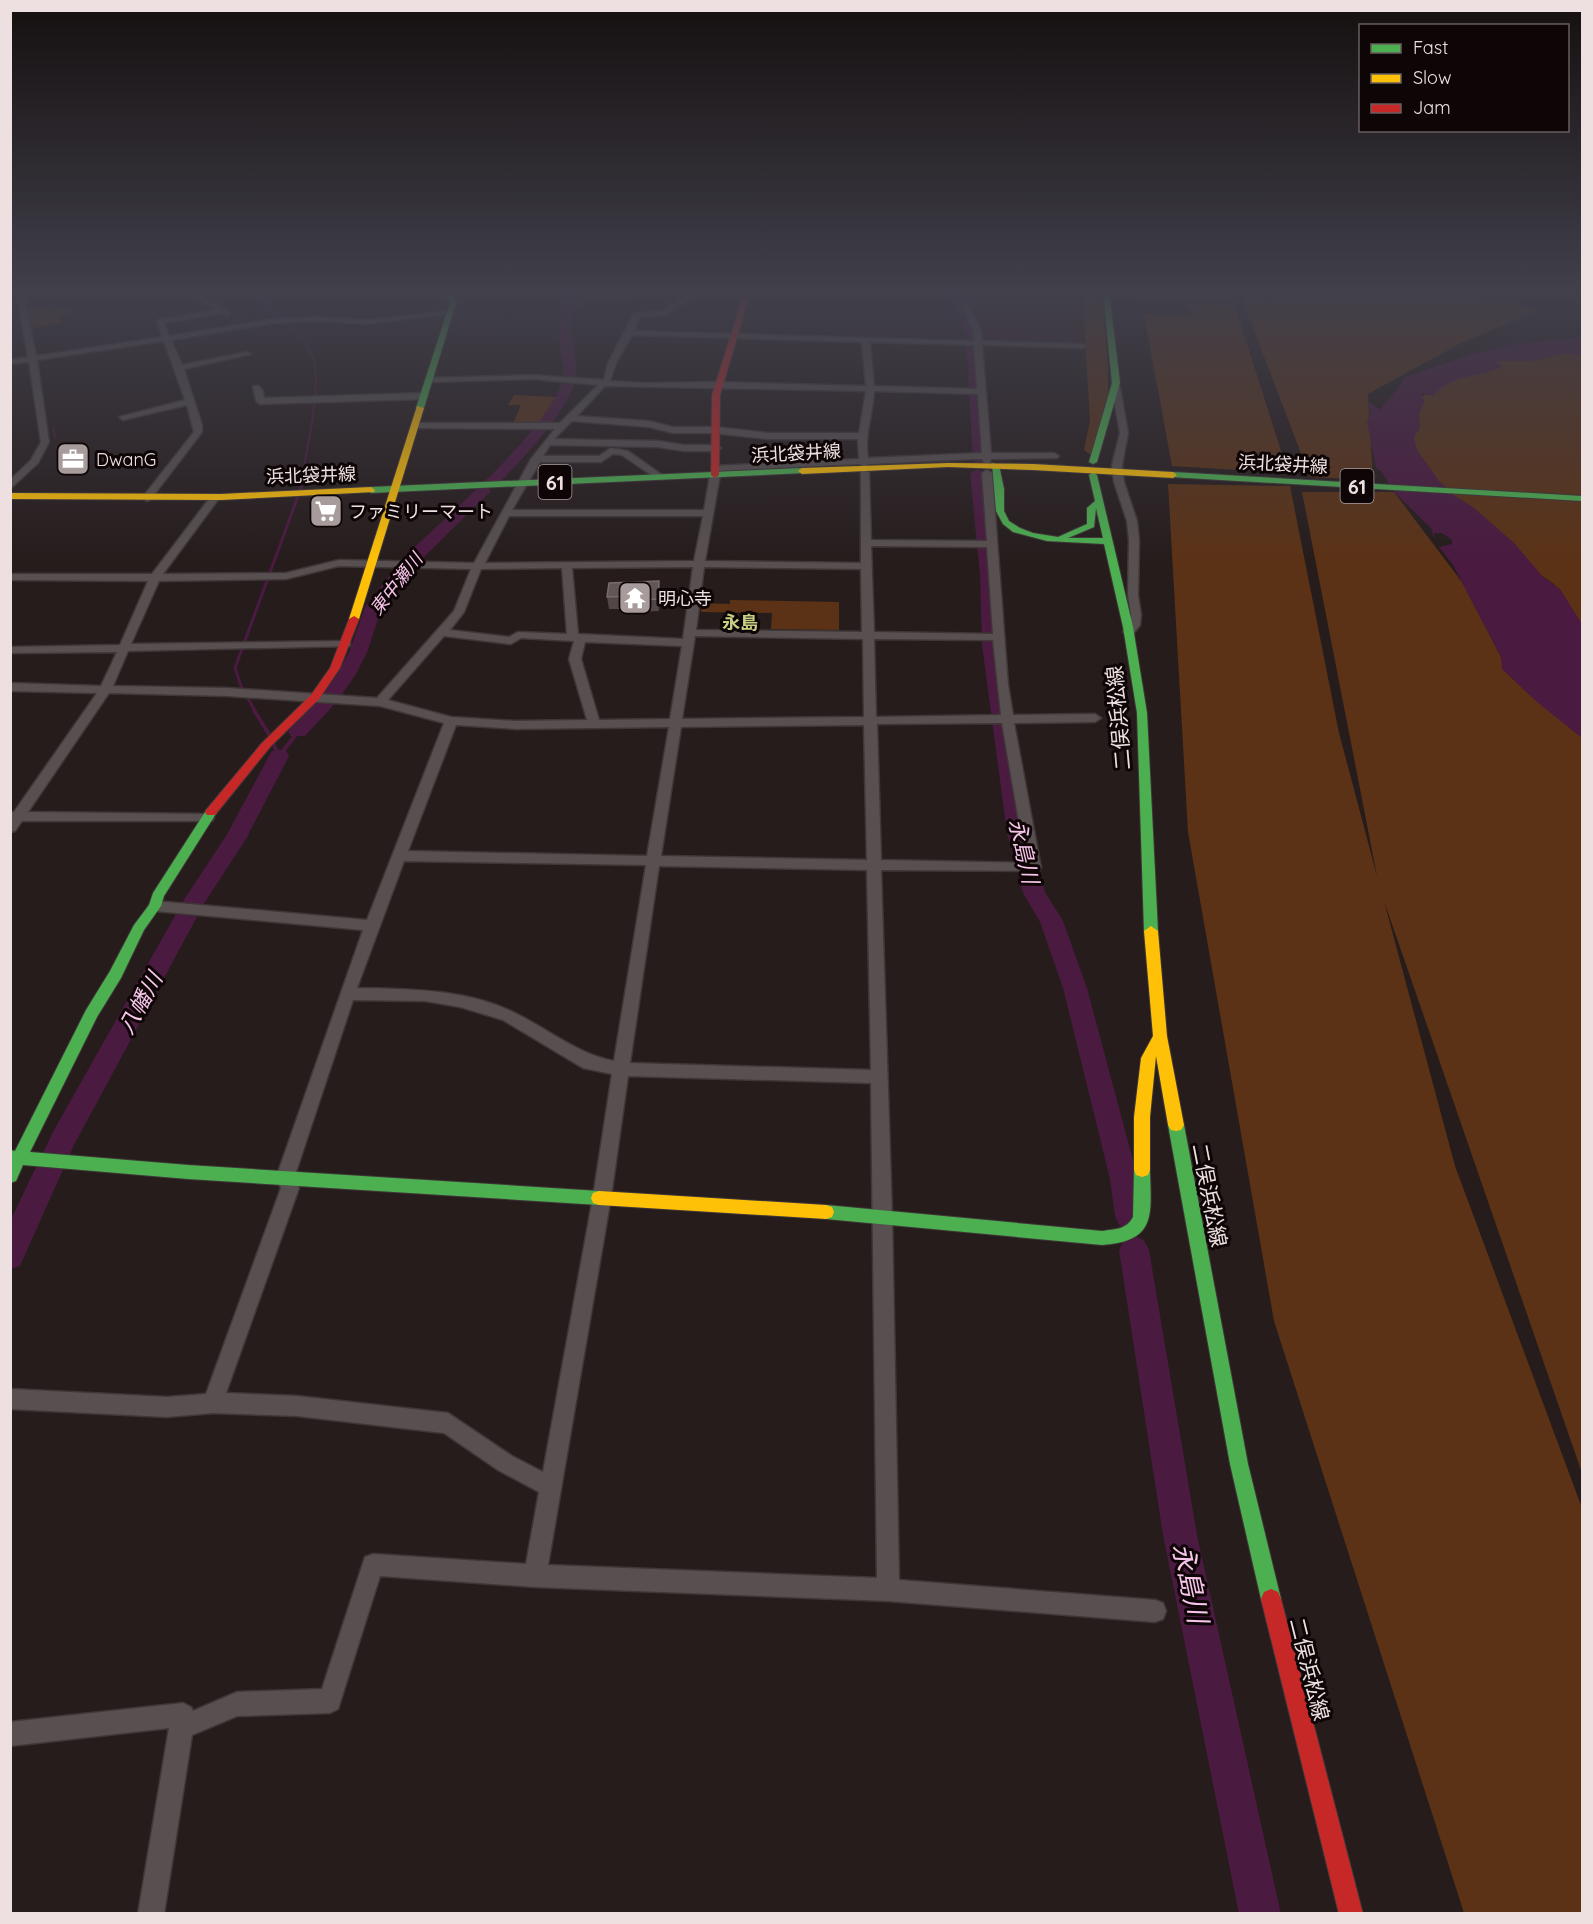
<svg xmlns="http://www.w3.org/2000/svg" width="1593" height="1924" font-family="Quicksand,'Noto Sans JP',sans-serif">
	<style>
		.built { fill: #341b1e }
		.green { fill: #5b3216 }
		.water { fill: #4a1a40 }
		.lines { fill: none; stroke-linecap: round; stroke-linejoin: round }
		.stream-far2 { stroke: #4a1a40; stroke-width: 2 }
		.stream-far1 { stroke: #4a1a40; stroke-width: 3 }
		.stream { stroke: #4a1a40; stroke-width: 4 }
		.river { fill: #4a1a40; fill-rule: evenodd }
		.street-casing { stroke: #3f3637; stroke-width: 3 }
		.fast-casing { stroke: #3f3637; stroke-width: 2 }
		.slow-casing { stroke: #3f3637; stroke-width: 2 }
		.jam-casing { stroke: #3f3637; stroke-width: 2 }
		.street { fill: #585050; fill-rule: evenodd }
		.fast { fill: #4caf50; fill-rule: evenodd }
		.slow { fill: #ffc107; fill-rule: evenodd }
		.jam { fill: #c62828; fill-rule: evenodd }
		.wall { fill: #514746 }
		.shaded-wall { fill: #392f2e }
		.building { fill: #625756; stroke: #786c6c; stroke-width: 1.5 }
		.labels { text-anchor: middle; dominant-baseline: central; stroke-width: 6; stroke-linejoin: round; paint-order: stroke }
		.far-street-label { font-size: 18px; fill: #eee0e0; stroke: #0e0606 }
		.far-poi-label { font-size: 18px; fill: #eee0e0; stroke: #0e0606; text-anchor: start }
		.far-water-label { font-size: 18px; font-style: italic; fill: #f8c5eb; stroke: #0e0606 }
		.far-neighbourhood-label { font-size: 18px; font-weight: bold; fill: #cbd183; stroke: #0e0606 }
		.shield { fill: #0e0606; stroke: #ab9f9f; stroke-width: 1.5 }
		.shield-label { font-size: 20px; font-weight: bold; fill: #eee0e0 }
		.street-label { font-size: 21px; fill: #eee0e0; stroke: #0e0606 }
		.water-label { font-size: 22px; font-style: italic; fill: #f8c5eb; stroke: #0e0606 }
		.near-water-label { font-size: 27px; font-style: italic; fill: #f8c5eb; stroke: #0e0606 }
	</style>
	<rect width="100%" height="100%" fill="#261c1c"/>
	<polygon class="built" points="1065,291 1080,291 1082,345 980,341 980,329 967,305 962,301"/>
	<g class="green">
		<polygon points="569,291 625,291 628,298 587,300 580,309 558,309"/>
		<polygon points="1082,291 1102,291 1108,369 1108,396 1091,455 1084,450 1090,420"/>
		<polygon points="1139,291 1230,291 1234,302 1140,298"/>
		<polygon points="1239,291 1467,291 1539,310 1459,344 1368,394 1373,480 1310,477"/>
		<polygon points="1185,303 1235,306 1288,473 1172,466 1144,314 1192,316"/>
		<polygon points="45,306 48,311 69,308 74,314 60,316 62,323 33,328 28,310"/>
		<polygon points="1582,350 1582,650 1555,585 1441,506 1404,445 1421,397 1486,360"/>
		<polygon points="514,395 556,397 538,424 513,423 521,405 508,405"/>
		<polygon points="1168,484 1290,486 1339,733 1377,876 1302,492 1394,492 1462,582 1512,678 1582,720 1582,1473 1384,901 1455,1166 1582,1508 1582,1913 1464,1913 1274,1321 1188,832"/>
		<polygon points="730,600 839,602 839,630 771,629 772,613 701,612 702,603 730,604"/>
	</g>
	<path class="water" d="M1582,337V355L1562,354L1533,361H1496L1502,367C1477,379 1453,373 1433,396L1426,395L1424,392L1421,397L1425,401L1419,414L1420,428L1414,437L1417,450L1439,481L1455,496L1473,507L1514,543L1544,578L1560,589L1582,624V738L1537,702L1502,669L1501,657L1453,565L1439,547L1452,544V540L1442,533H1435L1433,537L1432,529L1394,492L1382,472L1376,468L1367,421L1371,413L1368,406L1370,402L1380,410C1388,398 1399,392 1403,378L1470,355L1513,344Z"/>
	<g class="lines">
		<g class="stream-far2">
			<path d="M252,291C268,307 303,336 312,355C323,378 307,447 303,474"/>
			<polyline points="53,428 55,437"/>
		</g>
		<polyline class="stream-far1" points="255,711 241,686 235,668 301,488 303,473"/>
		<g class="stream">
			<polyline points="254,710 270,736"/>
			<polyline points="273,743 279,756 298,732"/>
		</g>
		<g class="river">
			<path d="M568,291H579C565,327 576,340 576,374C576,403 520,462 499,483H489L486,480L489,477C510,456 559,406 563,377C565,367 561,355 560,345C557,325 560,309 568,291Z"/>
			<polygon points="953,291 964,291 978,338 987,461 980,465 973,461 966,338 954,304"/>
			<polygon points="977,469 984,473 996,575 1000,645 1029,833 1045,892 1063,921 1087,988 1138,1179 1143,1216 1139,1225 1129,1229 1119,1225 1115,1216 1110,1179 1063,988 1040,922 1023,893 1007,833 982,645 980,575 970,473"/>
			<polygon points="483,486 488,488 491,491 488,494 417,564 380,612 368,650 356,674 340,697 326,697 323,693 338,673 350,650 365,607 405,556 478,488"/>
			<polygon points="324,698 331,700 334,704 331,708 305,736 291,736 288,732 291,728 317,700"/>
			<polygon points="279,750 286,751 289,756 246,839 205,902 74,1145 20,1266 10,1269 10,1221 54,1130 185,898 226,836 269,756 272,751"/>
			<polygon points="1134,1236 1144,1240 1149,1250 1197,1535 1281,1914 1239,1914 1163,1535 1119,1250 1124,1240"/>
		</g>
		<defs>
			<g id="street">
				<polygon points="17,291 43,291 24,295 36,356 162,337 157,320 216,310 189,291 196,291 231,314 227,316 221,313 164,323 169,336 275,319 318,317 368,320 450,311 454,313 368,324 318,321 275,323 171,340 182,365 247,352 251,354 184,369 202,425 202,432 150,500 147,501 142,498 194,432 187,405 123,420 119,417 185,400 164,341 37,360 49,442 38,463 10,489 10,480 31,460 41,442 29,362 10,364 10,360 28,357 17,295 10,296 10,292"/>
				<path d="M693,291H701L666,315L640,317L634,331L974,341L973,331L962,307L966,305L970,307L981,331L982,341L1082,344L1086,346L1082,348L982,345L991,453H1054L1059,456L1057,458L991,459L990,463H984L982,459H974L869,464L864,467L859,464L716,471L713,470V466L859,459L858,439H768L713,433H673L649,427L572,421L554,439L658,441L684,445H716L721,448L716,451H684L658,447L550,445L543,456H599L611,448L628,451L665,477L657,479L622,455L613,454L601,462H540L512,510H704L710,475L715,472L720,475L705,561L861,563V470L869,472L871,540L987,541L982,473L987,470L992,473L1008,685L1013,715L1095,714L1101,718L1095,722L1014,723L1041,868L1039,871L881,870L892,1216L899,1580L1155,1600L1163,1603L1166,1611L1163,1619L1155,1622L888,1601L535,1587L380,1576L338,1709L330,1713L237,1716L192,1735L164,1914H138L169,1728L10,1746V1722L183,1703L191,1707L193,1711L237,1692L322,1689L365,1557L373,1554L526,1564L539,1492L498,1470L444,1433L297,1416L213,1413L167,1417L10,1409V1389L167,1397L206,1394L281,1188L276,1178L363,930L155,911L148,906L155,901L367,920L444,723L380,706L227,696L109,693L28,812L207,814L212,815L214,818L212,821H22L15,831L10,832V812H14L97,693L10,691V683L101,686L117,652L10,653V647L120,645L148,581L10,580V574H152L212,495L215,494L220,497L163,574L286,573L339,560L474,563L531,459L555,429L417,428L414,427V423H560L598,385L532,379L430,382H427V378L532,375L604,380L608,363L634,313L661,311ZM632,335L862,342L866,386L719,382L645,383L610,381L616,363ZM870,342L974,345L977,389L874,386ZM605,386L866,391L859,433H768L716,427H673L649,421L577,416ZM874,391L978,394L982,453L868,458C864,436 873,414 874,391ZM509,516H703L694,561L485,563ZM871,546L987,547L993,634L874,632ZM339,566L471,569L454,611L377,698L227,688L113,686L128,651L350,646V642L346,641L131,644L159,581L286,579ZM693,567L683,639L578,634L572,568ZM704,567L861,569L862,632L696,630ZM562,568L567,634L518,632L509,637L450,630L464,612L481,569ZM444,636L511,644L521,638L574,641L569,659L587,720L516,721L451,717L388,700ZM695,636L863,639L864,717L682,719ZM874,639L993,640L1001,715L876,717ZM585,642L682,646L670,719L599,720L581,659ZM1002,723L1026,863L881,860L877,724ZM456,725L516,729L669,727L647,856L408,851ZM864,725L867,860L661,856L681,727ZM404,861L646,865L614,1061C577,1054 548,1029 515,1013C467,989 409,989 357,988ZM659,866L867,870L871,1070L630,1063ZM353,1000L425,1001L460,1007L503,1020L583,1068L612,1074L593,1197L543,1472L512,1456L448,1413L297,1396L226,1393L299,1188L294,1178ZM628,1076L871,1083L877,1578L548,1565L611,1197Z"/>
				<polygon points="1116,385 1120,388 1128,433 1122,465 1124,482 1137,521 1139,540 1138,595 1141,615 1140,625 1133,634 1129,635 1123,632 1128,625 1131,615 1128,595 1129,540 1127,521 1114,482 1112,465 1120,433 1112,388"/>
				<polygon points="253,386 259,386 263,391 264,398 424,393 428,396 424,399 260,404 256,401"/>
			</g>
			<g id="fast">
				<polygon points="445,291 451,291 456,303 424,408 420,410 416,408 450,303"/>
				<polygon points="1103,291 1109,291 1120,383 1097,462 1093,464 1089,462 1112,383"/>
				<path d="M992,463L999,465L1004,489V511L1009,521L1020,528L1033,533L1058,537L1087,524V508L1095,501L1089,475L1093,472L1097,475L1133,627L1147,713L1158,931L1156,934H1146L1144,931L1137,713L1123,627L1104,544L1047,541L1013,532L1003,524L996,511ZM1096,508L1103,538H1068L1094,527Z"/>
				<polygon points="802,468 805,469 805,473 371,493 367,490 371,487"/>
				<polygon points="1173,472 1582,496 1582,501 1170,477 1169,475"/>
				<polygon points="211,808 217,812 164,896 161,906 144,930 121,978 97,1017 30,1152 188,1165 599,1191 605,1193 607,1198 605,1203 599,1205 188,1179 23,1165 16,1181 10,1183 10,1150 15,1151 86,1010 110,971 134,925 149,905 153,893 207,809"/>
				<polygon points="1176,1119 1181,1120 1184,1125 1248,1464 1281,1599 1278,1606 1271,1609 1264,1606 1261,1599 1230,1464 1168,1125 1171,1120"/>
				<path d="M1142,1163L1148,1165L1150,1170C1151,1215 1157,1241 1102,1245L826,1219L820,1217L818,1212L820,1207L826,1205L1102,1231C1115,1229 1126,1230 1133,1217L1134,1170L1136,1165Z"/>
			</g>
			<g id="slow">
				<polygon points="417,406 424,408 359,619 354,622 350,621 349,619"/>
				<polygon points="948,463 1033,464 1173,472 1177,475 1173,478 1033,470 948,467 802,474 798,471 802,468"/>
				<polygon points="371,487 375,490 374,492 221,500 10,499 10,493 221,494"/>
				<polygon points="1151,926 1158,931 1167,1036 1184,1125 1181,1130 1176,1131 1171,1130 1168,1125 1156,1056 1150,1117 1150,1170 1148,1175 1142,1177 1136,1175 1134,1170 1134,1117 1141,1058 1153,1036 1144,931"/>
				<polygon points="599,1191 826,1205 832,1207 834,1212 832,1217 826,1219 599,1205 593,1203 591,1198 593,1193"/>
			</g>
			<g id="jam">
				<polygon points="748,291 754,291 748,300 720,395 719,475 715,478 711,475 712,395 742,300"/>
				<polygon points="354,616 359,619 340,668 319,699 270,747 215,815 207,815 205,812 207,809 262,743 311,695 330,668 349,619"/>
				<polygon points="1271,1589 1278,1592 1281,1599 1363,1914 1339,1914 1261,1599 1264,1592"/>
			</g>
		</defs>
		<use href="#street" class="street-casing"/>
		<use href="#fast" class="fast-casing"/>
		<use href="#slow" class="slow-casing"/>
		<use href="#jam" class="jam-casing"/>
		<use href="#street" class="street"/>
		<use href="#fast" class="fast"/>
		<use href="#slow" class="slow"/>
		<use href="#jam" class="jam"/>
	</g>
	<polygon class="wall" points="659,581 660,593 659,611 636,612 636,609 609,609 607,597"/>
	<polygon class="shaded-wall" points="659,581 660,593 659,611 658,599"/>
	<polygon class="building" points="659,581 658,599 635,600 635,596 607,597 609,583"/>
	<linearGradient id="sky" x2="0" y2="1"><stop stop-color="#150f0f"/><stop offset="0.52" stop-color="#41404b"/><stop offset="1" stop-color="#41404b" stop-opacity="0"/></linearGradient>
	<rect width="1593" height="560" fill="url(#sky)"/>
	<defs>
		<symbol id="office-square" viewBox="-11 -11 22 22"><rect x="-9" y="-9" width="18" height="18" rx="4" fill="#a89b9b" stroke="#0e0606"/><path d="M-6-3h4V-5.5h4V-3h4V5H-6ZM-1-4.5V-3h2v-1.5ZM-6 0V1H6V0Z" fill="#fff"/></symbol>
		<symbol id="supermarket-square" viewBox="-11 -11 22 22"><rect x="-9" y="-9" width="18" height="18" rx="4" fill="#a89b9b" stroke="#0e0606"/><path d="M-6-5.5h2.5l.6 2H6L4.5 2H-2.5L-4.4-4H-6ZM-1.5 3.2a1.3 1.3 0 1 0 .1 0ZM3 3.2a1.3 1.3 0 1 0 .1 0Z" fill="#fff"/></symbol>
		<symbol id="temple-square" viewBox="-11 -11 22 22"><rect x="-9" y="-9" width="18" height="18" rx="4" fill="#a89b9b" stroke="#0e0606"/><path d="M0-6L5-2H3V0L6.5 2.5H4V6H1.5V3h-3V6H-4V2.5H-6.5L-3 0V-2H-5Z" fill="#fff"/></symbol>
	</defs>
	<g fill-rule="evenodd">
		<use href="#office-square" x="54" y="440" width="38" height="38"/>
		<use href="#supermarket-square" x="307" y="492" width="38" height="38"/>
		<use href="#temple-square" x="616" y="579" width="38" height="38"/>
	</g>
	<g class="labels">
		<g class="far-street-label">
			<text transform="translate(796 453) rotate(-3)">浜北袋井線</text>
			<text transform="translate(1283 464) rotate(3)">浜北袋井線</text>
			<text transform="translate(311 475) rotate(-2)">浜北袋井線</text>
		</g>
		<g class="far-poi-label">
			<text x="96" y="459">DwanG</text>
			<text x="349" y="511">ファミリーマート</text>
			<text x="658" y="598">明心寺</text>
		</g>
		<g class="far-water-label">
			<text transform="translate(396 584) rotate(-52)">東中瀬川</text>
		</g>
		<g class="far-neighbourhood-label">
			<text x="740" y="622">永島</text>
		</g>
		<g class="shield">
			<rect x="538.5" y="465" width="33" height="34" rx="4.5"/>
			<rect x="1340.5" y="469" width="33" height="34" rx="4.5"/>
		</g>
		<g class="shield-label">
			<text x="555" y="482">61</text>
			<text x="1357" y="486">61</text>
		</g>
		<g class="street-label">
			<text transform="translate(1118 718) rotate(-95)">二俣浜松線</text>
			<text transform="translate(1210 1195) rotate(79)">二俣浜松線</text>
			<text transform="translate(1310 1669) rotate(76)">二俣浜松線</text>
		</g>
		<g class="water-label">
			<text transform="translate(1024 851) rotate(77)">永島川</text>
			<text transform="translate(140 1003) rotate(-61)">八幡川</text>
		</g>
		<g class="near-water-label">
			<text transform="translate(1191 1583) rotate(78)">永島川</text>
		</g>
	</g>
	<rect width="1593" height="1924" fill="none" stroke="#eee0e0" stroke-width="24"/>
	<rect x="1359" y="24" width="210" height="108" fill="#0e0606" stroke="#685d5d" stroke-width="1.5"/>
	<rect x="1371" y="44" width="30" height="9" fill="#4caf50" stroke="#685d5d" stroke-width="1.5"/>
	<text x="1413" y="54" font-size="18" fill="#eee0e0">Fast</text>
	<rect x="1371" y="74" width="30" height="9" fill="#ffc107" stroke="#685d5d" stroke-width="1.5"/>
	<text x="1413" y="84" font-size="18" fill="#eee0e0">Slow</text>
	<rect x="1371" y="104" width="30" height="9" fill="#c62828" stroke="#685d5d" stroke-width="1.5"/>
	<text x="1413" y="114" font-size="18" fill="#eee0e0">Jam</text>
</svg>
